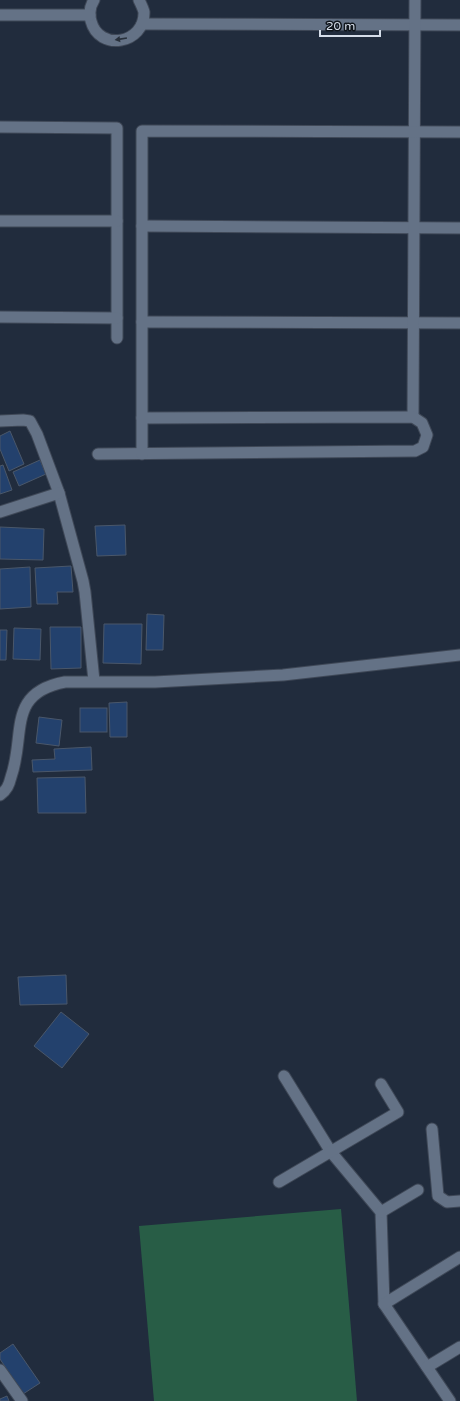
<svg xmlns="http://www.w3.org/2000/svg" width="460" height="1401" font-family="'Varela Round',sans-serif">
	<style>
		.green { fill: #285d46 }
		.building { fill: #23416d; stroke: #4a576a }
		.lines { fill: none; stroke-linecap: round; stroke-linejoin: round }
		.minor-casing { stroke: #3f4857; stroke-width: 13 }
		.tertiary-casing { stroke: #3f4857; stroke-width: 13 }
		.minor { stroke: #647286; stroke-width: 11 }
		.tertiary { stroke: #647286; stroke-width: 11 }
		.oneway { fill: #29313c }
	</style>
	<rect width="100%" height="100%" fill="#212c3d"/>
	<polygon class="green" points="341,1209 357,1401 154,1401 139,1226"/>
	<g class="building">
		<polygon points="10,431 24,464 9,471 0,449 0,436"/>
		<polygon points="40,460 46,474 19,486 13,472"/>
		<polygon points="3,465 12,490 0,494 0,466"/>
		<polygon points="125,525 126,555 97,556 95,526"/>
		<polygon points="0,527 44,529 43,560 0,559"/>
		<polygon points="71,566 73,592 57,592 58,604 37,604 35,568"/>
		<polygon points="30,567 31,607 0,609 0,569"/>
		<polygon points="147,614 164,615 163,650 146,650"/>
		<polygon points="104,624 142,624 141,664 103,663"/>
		<polygon points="50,627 81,627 81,668 51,669"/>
		<polygon points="14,628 41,629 40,660 13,659"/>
		<polygon points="0,630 7,630 6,660 0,660"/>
		<polygon points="127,702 127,737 110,737 109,703"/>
		<rect x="80" y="708" width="27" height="24"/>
		<polygon points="39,717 62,720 59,746 36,743"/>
		<polygon points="91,747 92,770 33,772 32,760 55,759 54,749"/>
		<polygon points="85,777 86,813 38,813 37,778"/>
		<polygon points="66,975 67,1004 20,1005 18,977"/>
		<polygon points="61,1012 89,1034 62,1068 34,1046"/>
		<polygon points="13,1344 40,1383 23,1394 0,1359 0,1353"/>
		<polygon points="7,1396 9,1401 0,1401 0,1399"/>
	</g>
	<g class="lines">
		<defs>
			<g id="minor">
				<path d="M94,0C90,6 89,14 91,21C99,52 145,44 144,12C143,8 141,4 139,0"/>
				<polyline points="0,15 90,15"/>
				<polyline points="142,24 460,25"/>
				<polyline points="0,127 117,128 117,338"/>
				<polyline points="0,221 117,221"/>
				<polyline points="142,226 460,228"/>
				<polyline points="0,317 117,318"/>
				<polyline points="142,322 460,323"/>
				<polyline points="413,417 415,0"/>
				<polyline points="0,421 23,420 30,421 37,434 59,493 83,581 85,592 94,681"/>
				<polyline points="98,454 415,451 423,447 427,435 422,423 413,417 142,418"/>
				<polyline points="142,454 142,131 460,132"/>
				<polyline points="0,512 59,493"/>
				<polyline points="284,1076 331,1152 381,1212 384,1304 450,1401"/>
				<polyline points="432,1129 438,1196 447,1202 460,1201"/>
				<polyline points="279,1182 398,1112 381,1084"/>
				<polyline points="381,1212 418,1190"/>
				<polyline points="384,1304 460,1257"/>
				<polyline points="427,1367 460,1347"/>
				<polyline points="0,1370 22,1401"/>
			</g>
			<path id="tertiary" d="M0,795C7,790 9,785 11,777C26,735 6,693 65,682H155L283,675L460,655"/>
		</defs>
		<use href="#minor" class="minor-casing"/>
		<use href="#tertiary" class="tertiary-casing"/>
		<use href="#minor" class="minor"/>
		<use href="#tertiary" class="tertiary"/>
	</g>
	<defs><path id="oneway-solid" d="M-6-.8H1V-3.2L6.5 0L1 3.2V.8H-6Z"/></defs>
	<use class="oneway" href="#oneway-solid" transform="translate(121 39) rotate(171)"/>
	<path d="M320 30v6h60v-6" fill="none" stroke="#d5dde9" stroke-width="2"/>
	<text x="326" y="30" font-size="12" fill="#d5dde9" stroke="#0f151c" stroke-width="3" paint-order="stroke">20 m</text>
</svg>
